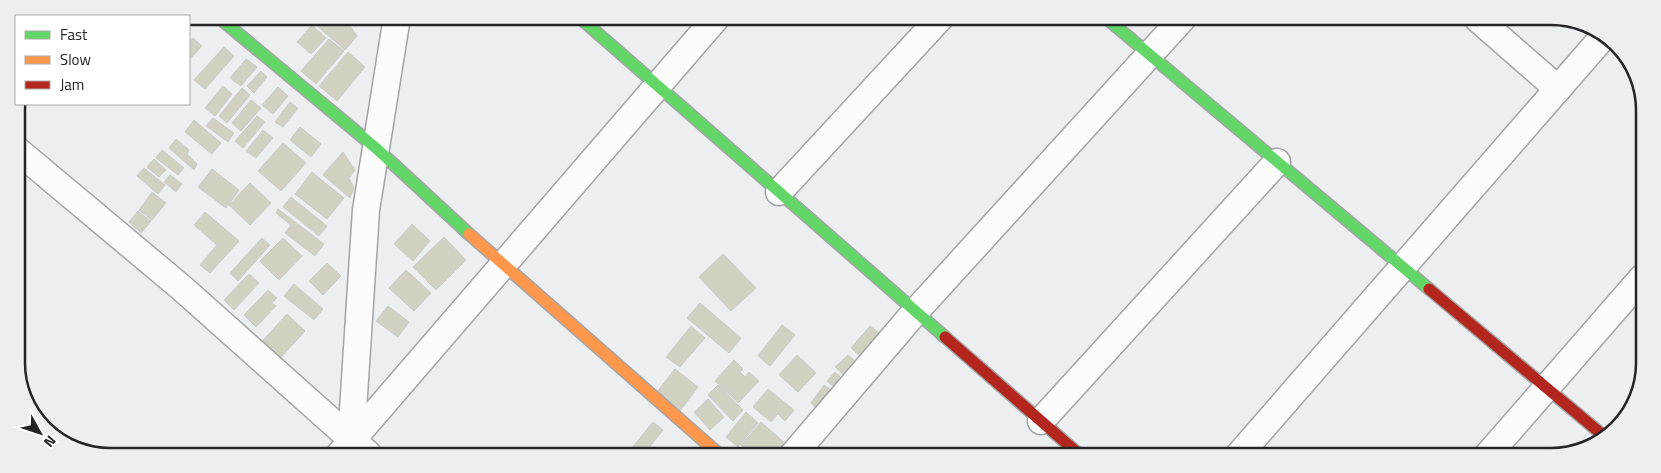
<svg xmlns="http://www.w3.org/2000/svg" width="1661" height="473" font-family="'Titillium Web',sans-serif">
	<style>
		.building { fill: #d0d1c0; stroke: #c9caca }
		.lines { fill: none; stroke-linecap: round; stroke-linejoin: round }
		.street-casing { stroke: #a3a4a5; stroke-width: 29 }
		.fast-casing { stroke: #a3a4a5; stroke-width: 14 }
		.slow-casing { stroke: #a3a4a5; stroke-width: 14 }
		.jam-casing { stroke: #a3a4a5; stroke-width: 14 }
		.street { stroke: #fcfcfd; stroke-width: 26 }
		.fast { stroke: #63d668; stroke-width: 11 }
		.slow { stroke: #ff974d; stroke-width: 11 }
		.jam { stroke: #b3261e; stroke-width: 11 }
		.rim { fill: none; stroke: #252527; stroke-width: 2.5 }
	</style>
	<rect width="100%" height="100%" fill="#edeef0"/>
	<g class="building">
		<polygon points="323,17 353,17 348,23 357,36 345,50 316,25"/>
		<polygon points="312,25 326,38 311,54 297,42"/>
		<polygon points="193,38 202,46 189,60 189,43"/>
		<polygon points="329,39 344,51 316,84 301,71"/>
		<polygon points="224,47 234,56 205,89 194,80"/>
		<polygon points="348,52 365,67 337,101 319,86"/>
		<polygon points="246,59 257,67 241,86 230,78"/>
		<polygon points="261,71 267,77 254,93 247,86"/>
		<polygon points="223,86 232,94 215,116 205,108"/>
		<polygon points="278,87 288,96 273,114 262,105"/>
		<polygon points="242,88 250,95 227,123 219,116"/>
		<polygon points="251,100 261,108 241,131 232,123"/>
		<polygon points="290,102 298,108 283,127 275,122"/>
		<polygon points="257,116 265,122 243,148 235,141"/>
		<polygon points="213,118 234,133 228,142 206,126"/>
		<polygon points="194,120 221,143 212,154 185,132"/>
		<polygon points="300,127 321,144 311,157 290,140"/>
		<polygon points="263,130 273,138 256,158 246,151"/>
		<polygon points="176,139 189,150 187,154 197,164 194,170 169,148"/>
		<polygon points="283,143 306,163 281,191 258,171"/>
		<polygon points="162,150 184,168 178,175 156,158"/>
		<polygon points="343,152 355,170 349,178 354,188 350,198 323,175"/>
		<polygon points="154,159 166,170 159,177 147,167"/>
		<polygon points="144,168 165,185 158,194 137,176"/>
		<polygon points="212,169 239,190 226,208 198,187"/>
		<polygon points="312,172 344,198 327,219 295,194"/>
		<polygon points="170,175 182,184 176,192 164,182"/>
		<polygon points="250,183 271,203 250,225 229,205"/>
		<polygon points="152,192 166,203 152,220 139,210"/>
		<polygon points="291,197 327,226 319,236 283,207"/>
		<polygon points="278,209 324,244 315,256 285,233 291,225 276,213"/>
		<polygon points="138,211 151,221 141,233 129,222"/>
		<polygon points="205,212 239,241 210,273 200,265 217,245 194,225"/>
		<polygon points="412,224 430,241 413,261 394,244"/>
		<polygon points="444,237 466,260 436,290 413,267"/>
		<polygon points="262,238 270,245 238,281 230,273"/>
		<polygon points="283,238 302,256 279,280 260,261"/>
		<polygon points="723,254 756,288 731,311 699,277"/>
		<polygon points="327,263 341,276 323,295 309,281"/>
		<polygon points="406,270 431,293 414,311 389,288"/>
		<polygon points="249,274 259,283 234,310 224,300"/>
		<polygon points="294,284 323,309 314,320 284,296"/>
		<polygon points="268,290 277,298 272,303 276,306 256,327 244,315"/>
		<polygon points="700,303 741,338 729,353 687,318"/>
		<polygon points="388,306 409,322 398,337 376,321"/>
		<polygon points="287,314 305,331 276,363 258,346"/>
		<polygon points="782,325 795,335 770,366 758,356"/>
		<polygon points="691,326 705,338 680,367 666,357"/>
		<polygon points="870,326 883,336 863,359 851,348"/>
		<polygon points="797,355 816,373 798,392 779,375"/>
		<polygon points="848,355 860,365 848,379 835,367"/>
		<polygon points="734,360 743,369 740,372 745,377 749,372 759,381 738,403 715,381"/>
		<polygon points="675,369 698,387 680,411 656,393"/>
		<polygon points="835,372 847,383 839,391 827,381"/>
		<polygon points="718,385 743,410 733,421 708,395"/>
		<polygon points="824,385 833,391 819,411 811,403"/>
		<polygon points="768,389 794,410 785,421 778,414 771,422 753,407"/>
		<polygon points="708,399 724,417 710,430 694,412"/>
		<polygon points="746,412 758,423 738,447 726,437"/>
		<polygon points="653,422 663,430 643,455 631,455 628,453"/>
		<polygon points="761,422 786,444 777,455 752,455 741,445"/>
	</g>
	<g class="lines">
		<defs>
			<g id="street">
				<polyline points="1478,19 1558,89"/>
				<polyline points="17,150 183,289 368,454"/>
				<polyline points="779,192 940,18"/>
				<polyline points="1041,421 1277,162"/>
				<polyline points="351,441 366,210 397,17"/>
				<polyline points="340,454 716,18"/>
				<polyline points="793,455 916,311 1182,19"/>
				<polyline points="1238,456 1603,37"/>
				<polyline points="1487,456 1642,278"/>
			</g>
			<g id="fast">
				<polyline points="217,16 377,149 469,234"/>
				<polyline points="579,17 945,337"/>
				<polyline points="1106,18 1429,289"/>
			</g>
			<polyline id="slow" points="469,234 720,455"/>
			<g id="jam">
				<polyline points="1429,289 1605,437"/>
				<polyline points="945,337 1081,456"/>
			</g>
		</defs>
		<use href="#street" class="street-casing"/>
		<use href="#fast" class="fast-casing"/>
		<use href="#slow" class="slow-casing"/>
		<use href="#jam" class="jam-casing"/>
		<use href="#street" class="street"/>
		<use href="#fast" class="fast"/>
		<use href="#slow" class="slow"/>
		<use href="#jam" class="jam"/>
	</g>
	<path d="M0 0H1661V473H0ZM110 25H1551A85 85 0 0 1 1636 110V363A85 85 0 0 1 1551 448H110A85 85 0 0 1 25 363V110A85 85 0 0 1 110 25Z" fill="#eee" fill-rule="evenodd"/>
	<path class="rim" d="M110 25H1551A85 85 0 0 1 1636 110V363A85 85 0 0 1 1551 448H110A85 85 0 0 1 25 363V110A85 85 0 0 1 110 25Z"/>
	<rect x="15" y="15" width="175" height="90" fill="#ffffff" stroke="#a8a8a9"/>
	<rect x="25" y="31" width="25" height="8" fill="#63d668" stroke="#a8a8a9"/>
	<text x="60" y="40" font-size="15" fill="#252527">Fast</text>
	<rect x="25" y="56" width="25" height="8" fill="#ff974d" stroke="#a8a8a9"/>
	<text x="60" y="65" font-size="15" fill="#252527">Slow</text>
	<rect x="25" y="81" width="25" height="8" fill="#b3261e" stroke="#a8a8a9"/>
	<text x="60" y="90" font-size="15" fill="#252527">Jam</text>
	<g transform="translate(40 433) rotate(130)" stroke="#ffffff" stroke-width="4" paint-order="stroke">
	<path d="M0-4L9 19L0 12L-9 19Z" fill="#252527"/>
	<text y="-8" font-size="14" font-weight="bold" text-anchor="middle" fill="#252527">N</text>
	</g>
</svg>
